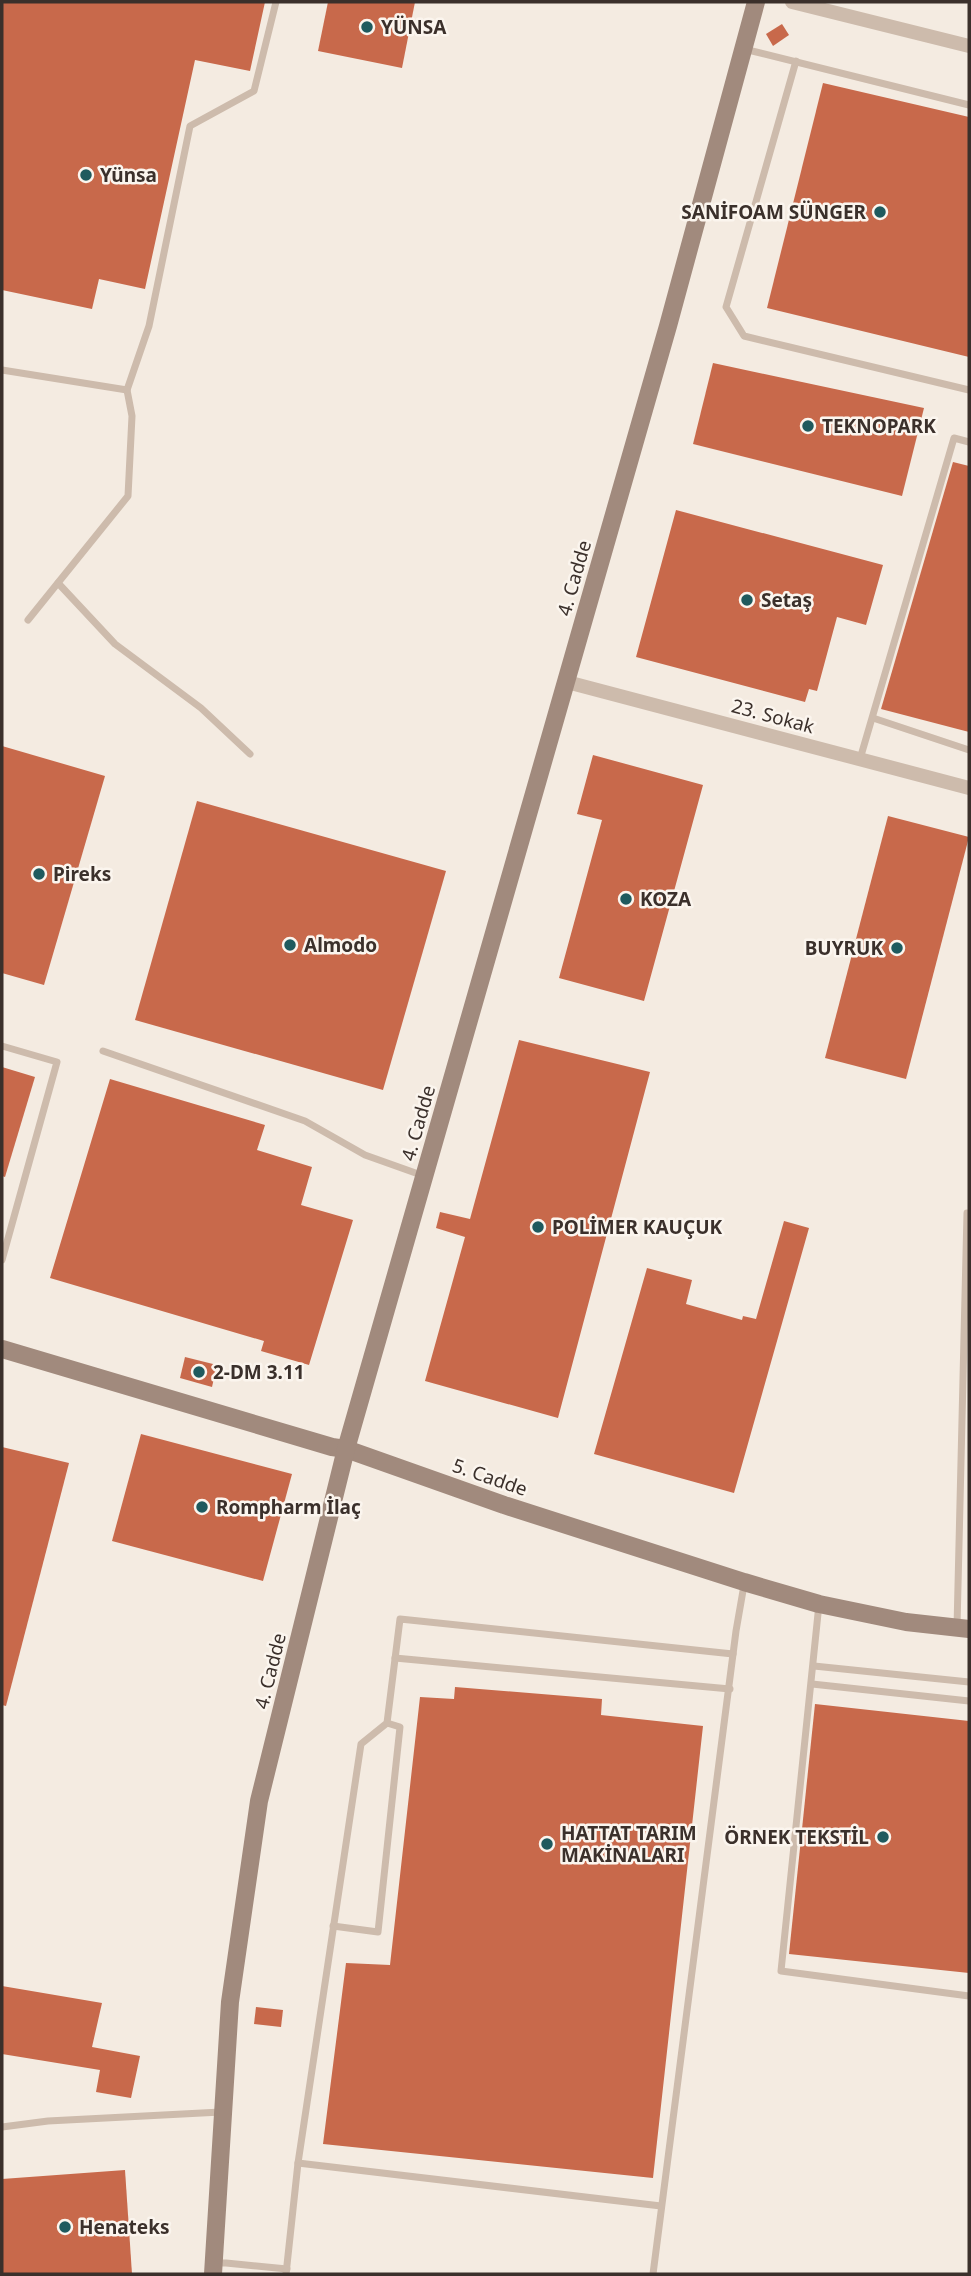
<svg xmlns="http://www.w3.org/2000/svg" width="971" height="2276" font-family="'Noto Sans',sans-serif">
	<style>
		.building { fill: #c8694b }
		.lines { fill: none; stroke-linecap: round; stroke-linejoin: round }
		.lane { stroke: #cdbbac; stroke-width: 7 }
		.street { stroke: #cdbbac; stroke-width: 14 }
		.secondary { stroke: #a18a7d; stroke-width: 18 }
		.poi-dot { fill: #1f5a5e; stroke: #fbf5ee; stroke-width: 2.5 }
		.labels { text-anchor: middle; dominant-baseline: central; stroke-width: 5; stroke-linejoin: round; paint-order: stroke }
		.poi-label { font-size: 19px; font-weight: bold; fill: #3b302b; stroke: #fbf5ee; text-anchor: start }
		.street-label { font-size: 19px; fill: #3b302b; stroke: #fbf5ee }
	</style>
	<rect width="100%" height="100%" fill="#f4ebe1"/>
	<g class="building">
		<polygon points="2,2 265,2 250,71 195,60 145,289 99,279 92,309 2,290"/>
		<polygon points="328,2 415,2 402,68 318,51"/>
		<polygon points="782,24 789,35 773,46 766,34"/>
		<polygon points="823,83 969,117 969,357 767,308"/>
		<polygon points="713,363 924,408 902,496 693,444"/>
		<polygon points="953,462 969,466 969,732 881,709"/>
		<polygon points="676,510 883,565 866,625 837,617 817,691 809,689 805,702 636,657"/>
		<polygon points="2,746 105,776 44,985 2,973"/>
		<polygon points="593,755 703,785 644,1001 559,978 602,820 577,814"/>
		<polygon points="197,801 446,871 383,1090 135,1020"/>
		<polygon points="888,816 969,837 906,1079 825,1058"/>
		<polygon points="519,1040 650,1072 558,1418 425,1381 465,1237 436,1228 440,1212 470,1219"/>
		<polygon points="2,1067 35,1077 5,1177 2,1176"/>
		<polygon points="110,1079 265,1125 257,1150 312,1167 301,1205 353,1220 309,1365 261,1351 264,1341 50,1278"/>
		<polygon points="784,1221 809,1228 734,1493 594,1454 647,1268 692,1280 686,1304 742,1320 743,1316 756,1319"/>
		<polygon points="185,1357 217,1365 212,1387 180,1378"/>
		<polygon points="141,1434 292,1474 263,1581 112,1541"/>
		<polygon points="2,1447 69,1463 6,1706 2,1705"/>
		<polygon points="455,1687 602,1699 601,1715 703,1726 653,2178 323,2144 346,1963 390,1965 420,1697 454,1699"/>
		<polygon points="815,1704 969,1721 969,1973 789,1954"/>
		<polygon points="2,1986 102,2003 92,2047 140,2056 131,2098 96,2092 100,2070 2,2054"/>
		<polygon points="256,2007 283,2010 281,2027 254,2024"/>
		<polygon points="125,2170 132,2274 2,2274 2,2179"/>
	</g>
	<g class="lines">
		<g class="lane">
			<polyline points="744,49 969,105"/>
			<polyline points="796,61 726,307 744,336 969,390"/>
			<polyline points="2,370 127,390 149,326 190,126 254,91 276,2"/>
			<polyline points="58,583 115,644 201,708 250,754"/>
			<polyline points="28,620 128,496 132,416 127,390"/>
			<polyline points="873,718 969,750"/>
			<polyline points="860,759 954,438 969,442"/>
			<polyline points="2,1046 57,1062 2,1260"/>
			<polyline points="103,1051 305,1121 365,1155 424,1176"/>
			<polyline points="819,1604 781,1971 969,1996"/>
			<polyline points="957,1627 967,1213 969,1213"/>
			<polyline points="395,1658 730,1689"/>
			<polyline points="814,1666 969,1682"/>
			<polyline points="812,1684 969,1701"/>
			<polyline points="333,1926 378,1932 400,1727 387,1723"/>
			<polyline points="2,2127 48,2121 221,2112"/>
			<polyline points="298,2163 661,2206"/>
			<polyline points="215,2263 226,2263 287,2269"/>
			<polyline points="286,2274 298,2163 361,1744 387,1723 400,1619 733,1654"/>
			<polyline points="653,2274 736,1631 744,1585"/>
		</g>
		<g class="street">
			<polyline points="792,2 969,46"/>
			<polyline points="567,682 969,788"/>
		</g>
		<g class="secondary">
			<polyline points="2,1349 332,1447 346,1449 504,1505 744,1582 819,1604 906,1622 969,1629"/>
			<polyline points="213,2274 230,2002 259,1801 346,1449 668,326 756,2"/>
		</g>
	</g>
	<g class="poi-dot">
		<circle cx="367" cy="27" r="7"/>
		<circle cx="86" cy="175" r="7"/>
		<circle cx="880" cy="212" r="7"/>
		<circle cx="808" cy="426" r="7"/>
		<circle cx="747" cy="600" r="7"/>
		<circle cx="39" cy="874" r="7"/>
		<circle cx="626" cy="899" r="7"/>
		<circle cx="290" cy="945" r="7"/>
		<circle cx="897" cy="948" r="7"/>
		<circle cx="538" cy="1227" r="7"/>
		<circle cx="199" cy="1372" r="7"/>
		<circle cx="202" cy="1507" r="7"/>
		<circle cx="883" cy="1837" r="7"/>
		<circle cx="547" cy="1844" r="7"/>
		<circle cx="65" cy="2227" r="7"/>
	</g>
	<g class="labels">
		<g class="poi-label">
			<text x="381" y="27">YÜNSA</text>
			<text x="100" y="175">Yünsa</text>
			<text x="866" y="212" text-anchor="end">SANİFOAM SÜNGER</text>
			<text x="822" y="426">TEKNOPARK</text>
			<text x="761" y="600">Setaş</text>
			<text x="53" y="874">Pireks</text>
			<text x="640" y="899">KOZA</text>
			<text x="304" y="945">Almodo</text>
			<text x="883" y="948" text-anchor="end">BUYRUK</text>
			<text x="552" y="1227">POLİMER KAUÇUK</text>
			<text x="213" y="1372">2-DM 3.11</text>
			<text x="216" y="1507">Rompharm İlaç</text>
			<text x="561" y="1833">HATTAT TARIM<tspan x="561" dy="22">MAKİNALARI</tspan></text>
			<text x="869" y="1837" text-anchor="end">ÖRNEK TEKSTİL</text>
			<text x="79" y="2227">Henateks</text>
		</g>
		<g class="street-label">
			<text transform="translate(574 578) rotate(-74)">4. Cadde</text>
			<text transform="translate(773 716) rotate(15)">23. Sokak</text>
			<text transform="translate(418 1123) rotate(-74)">4. Cadde</text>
			<text transform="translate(490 1477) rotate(19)">5. Cadde</text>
			<text transform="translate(270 1671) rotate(-76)">4. Cadde</text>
		</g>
	</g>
	<rect width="971" height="2276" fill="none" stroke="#3b302b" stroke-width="7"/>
</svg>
